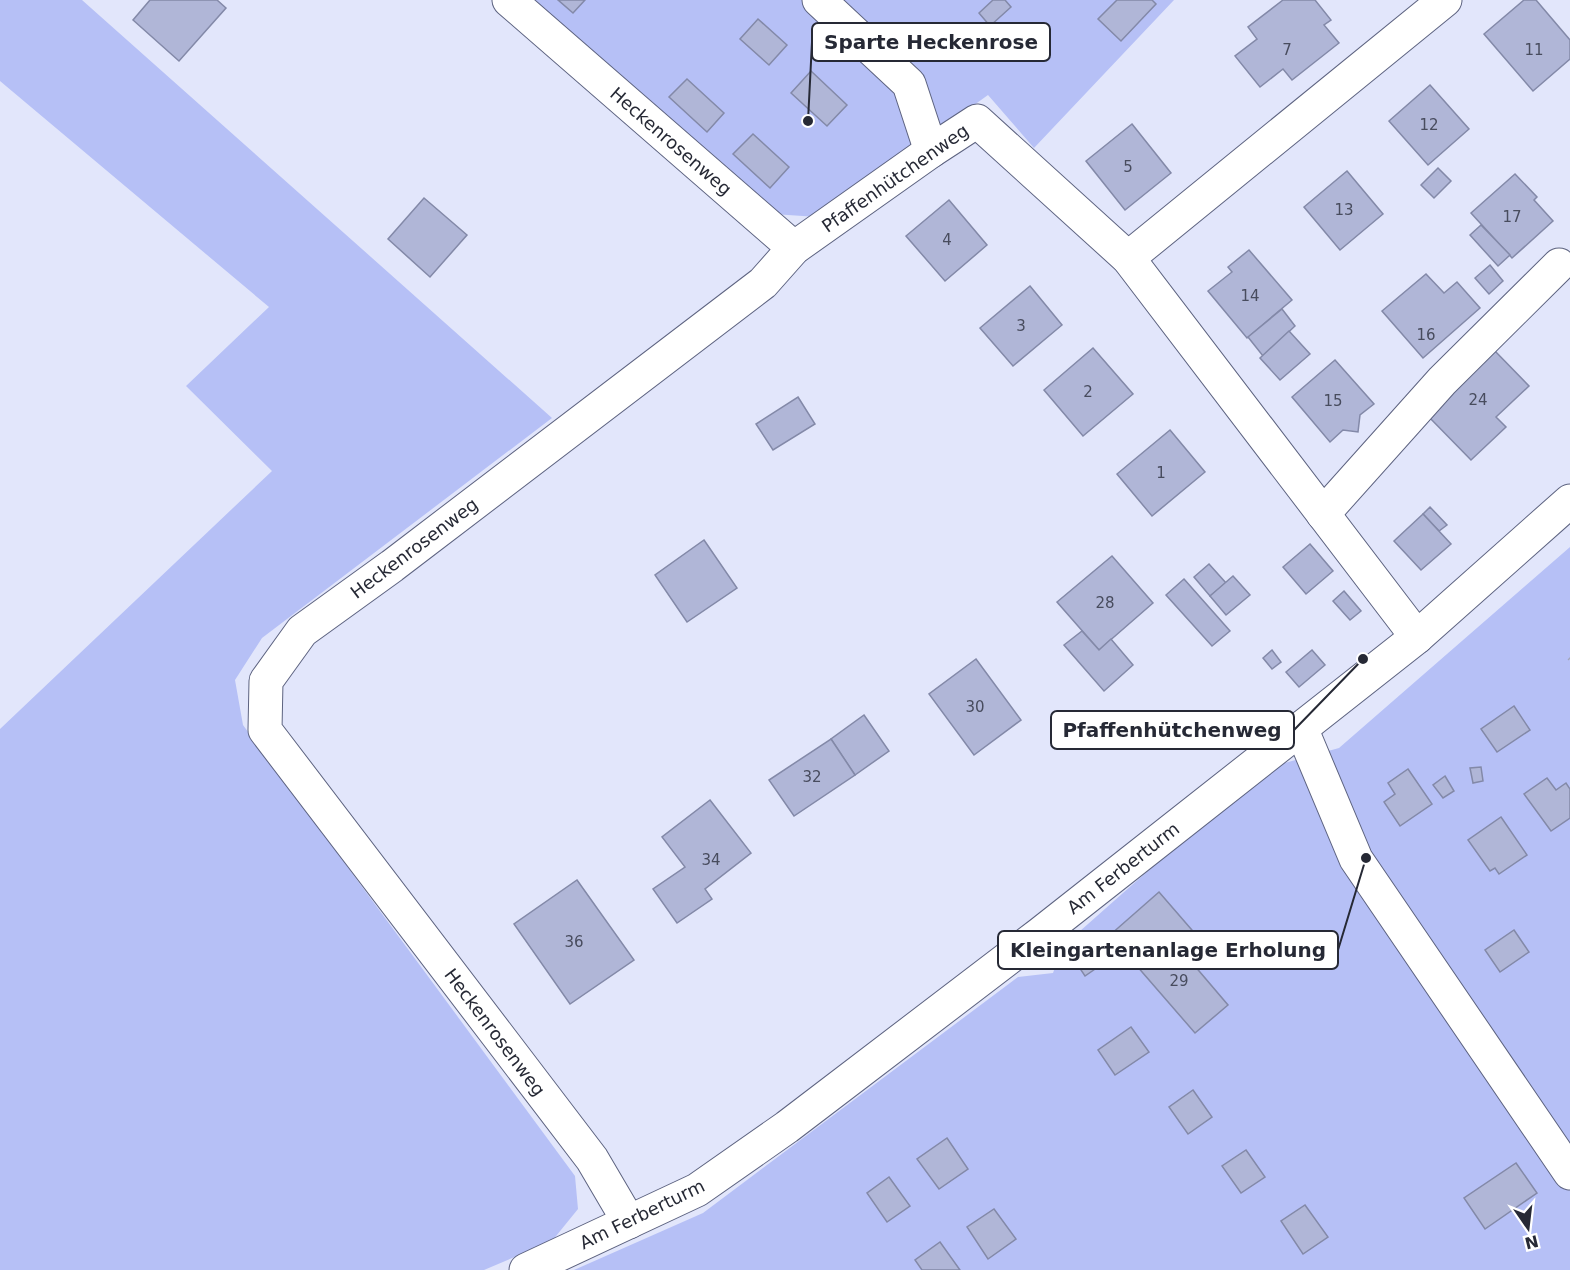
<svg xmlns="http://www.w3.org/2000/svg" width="1570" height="1270" font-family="'DejaVu Sans',sans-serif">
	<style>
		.green { fill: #b6c0f6 }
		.building { fill: #b0b6d7; stroke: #8389a8; stroke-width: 1.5 }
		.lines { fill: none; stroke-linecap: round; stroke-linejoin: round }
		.minor-casing { stroke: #5d6380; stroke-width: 35 }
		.path { stroke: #a2a5b7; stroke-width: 4; stroke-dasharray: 3 4.5; stroke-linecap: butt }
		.minor { stroke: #fff; stroke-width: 33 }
		.labels { text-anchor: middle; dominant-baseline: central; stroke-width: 5; stroke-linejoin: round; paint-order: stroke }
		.number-label { font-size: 15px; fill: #484c5e }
		.street-label { font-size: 18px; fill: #262935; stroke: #fff }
		.leader { fill: none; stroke: #262935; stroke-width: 2 }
		.callout-dot { fill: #262935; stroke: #fff; stroke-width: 2 }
		.callout { fill: #fff; stroke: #262935; stroke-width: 2 }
		.callout-label { font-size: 20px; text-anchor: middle; font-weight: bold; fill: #262935 }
	</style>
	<rect width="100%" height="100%" fill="#e2e6fb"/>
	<g class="green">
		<polygon points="0,0 82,0 552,418 262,638 235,680 243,725 575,1176 578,1209 552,1241 484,1270 0,1270 0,729 272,471 186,386 269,307 0,81"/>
		<polygon points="526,0 1174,0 1034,148 988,95 818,217 773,214"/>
		<polygon points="1570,547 1570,1270 574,1270 703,1213 1018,977 1053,973 1062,947 1263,769 1339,748"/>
	</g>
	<g class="building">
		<polygon points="150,0 217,0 226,8 179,61 133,20"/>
		<polygon points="558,0 585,0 573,13"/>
		<polygon points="993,0 1005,0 1011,7 990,26 979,13"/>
		<polygon points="1117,0 1152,0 1156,4 1121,41 1098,19"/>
		<polygon points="1283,0 1315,0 1331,20 1324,25 1339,43 1292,80 1283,69 1260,87 1235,56 1257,39 1248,27"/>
		<polygon points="1524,0 1536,0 1570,40 1570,59 1533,91 1484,34"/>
		<polygon points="758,19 787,45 769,65 740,39"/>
		<polygon points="811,71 847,105 827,126 791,93"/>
		<polygon points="687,79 724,113 707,132 669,97"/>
		<polygon points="1430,85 1469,129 1428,165 1389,121"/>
		<polygon points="1132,124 1171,173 1125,210 1086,161"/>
		<polygon points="753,134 789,167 770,188 733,154"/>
		<polygon points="1438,168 1451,181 1434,198 1421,185"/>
		<polygon points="1347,171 1383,214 1340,250 1304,207"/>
		<polygon points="1515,174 1537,197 1534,200 1553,221 1512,258 1471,213"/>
		<polygon points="424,198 467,235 430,277 388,239"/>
		<polygon points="949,200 987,245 945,281 906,236"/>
		<polygon points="1481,225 1510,255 1498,266 1470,235"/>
		<polygon points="1249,250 1292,300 1247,338 1208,291 1232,272 1228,267"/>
		<polygon points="1490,265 1503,281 1489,294 1475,278"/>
		<polygon points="1426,274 1444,293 1457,282 1480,308 1423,358 1382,311"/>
		<polygon points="1030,286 1062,325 1013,366 980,328"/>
		<polygon points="1282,309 1295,326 1263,356 1248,337"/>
		<polygon points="1289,331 1310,354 1280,380 1260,358"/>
		<polygon points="1093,348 1133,394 1083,436 1044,390"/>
		<polygon points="1494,350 1529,386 1496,417 1506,427 1471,460 1427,415"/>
		<polygon points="1335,360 1374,404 1360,415 1358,432 1343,430 1330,442 1292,397"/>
		<polygon points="798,397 815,424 773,450 756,424"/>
		<polygon points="1170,430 1205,472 1152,516 1117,474"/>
		<polygon points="1430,507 1447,525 1439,531 1423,514"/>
		<polygon points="1423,514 1451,544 1421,570 1394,541"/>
		<polygon points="704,540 737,588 687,622 655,575"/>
		<polygon points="1310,544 1333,571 1306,594 1283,567"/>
		<polygon points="1112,556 1153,603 1099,650 1057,602"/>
		<polygon points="1209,564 1226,583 1210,596 1194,577"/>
		<polygon points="1233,576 1250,595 1226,615 1210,596"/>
		<polygon points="1184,579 1230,631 1212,646 1166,595"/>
		<polygon points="1344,591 1361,611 1350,620 1333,601"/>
		<polygon points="1082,631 1099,650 1111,639 1133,665 1104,691 1064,645"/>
		<polygon points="1272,650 1281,662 1272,669 1263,658"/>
		<polygon points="1312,650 1325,665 1299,687 1286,672"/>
		<polygon points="976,659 1021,720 974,755 929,694"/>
		<polygon points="1514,706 1530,730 1497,752 1481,729"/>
		<polygon points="864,715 889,751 855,775 831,739"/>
		<polygon points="831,739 855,775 794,816 769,780"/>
		<polygon points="1481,767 1483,781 1473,783 1470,768"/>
		<polygon points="1408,769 1432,804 1400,826 1384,802 1395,794 1388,783"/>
		<polygon points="1445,776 1454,791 1443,798 1433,785"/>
		<polygon points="1547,778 1556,790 1566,783 1570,789 1570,818 1551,831 1524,794"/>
		<polygon points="710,800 751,853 705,889 712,899 677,923 653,889 685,867 662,837"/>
		<polygon points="1501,817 1527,855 1499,874 1495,868 1490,871 1468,840"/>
		<polygon points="577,880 634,960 570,1004 514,924"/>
		<polygon points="1159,892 1204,944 1188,958 1228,1005 1195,1033 1110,935"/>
		<polygon points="1514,930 1529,952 1500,972 1485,950"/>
		<polygon points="1092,936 1108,960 1085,976 1069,952"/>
		<polygon points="1131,1027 1149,1052 1115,1075 1098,1050"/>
		<polygon points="1193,1090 1212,1117 1188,1134 1169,1107"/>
		<polygon points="947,1138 968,1169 939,1189 917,1159"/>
		<polygon points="1246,1150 1265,1177 1241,1193 1222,1166"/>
		<polygon points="1516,1163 1537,1193 1485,1229 1464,1198"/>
		<polygon points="889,1177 910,1206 887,1222 867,1193"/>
		<polygon points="1305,1205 1328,1237 1303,1254 1281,1221"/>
		<polygon points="994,1209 1016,1239 988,1259 967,1227"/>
		<polygon points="940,1242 960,1270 922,1270 915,1260"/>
	</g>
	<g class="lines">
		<defs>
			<g id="minor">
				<polyline points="509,0 794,248"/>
				<polyline points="819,0 909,84 931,151"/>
				<polyline points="1128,258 1445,0"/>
				<polyline points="1323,514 1442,381 1559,265"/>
				<polyline points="1301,728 1356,859 1570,1173"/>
				<polyline points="629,1222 592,1159 265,730 266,681 302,631 392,566 763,283 794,248 931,151 977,121 1128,258 1417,637"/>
				<polyline points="526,1270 697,1190 787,1127 1040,934 1417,637 1570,501"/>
			</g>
		</defs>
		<use href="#minor" class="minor-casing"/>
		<polyline class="path" points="1569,658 1570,659"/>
		<use href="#minor" class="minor"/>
	</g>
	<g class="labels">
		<g class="number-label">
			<text x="1287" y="50">7</text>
			<text x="1534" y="50">11</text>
			<text x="1429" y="125">12</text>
			<text x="1128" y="167">5</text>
			<text x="1344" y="210">13</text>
			<text x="1512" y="217">17</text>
			<text x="947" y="240">4</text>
			<text x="1250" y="296">14</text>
			<text x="1021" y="326">3</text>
			<text x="1426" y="335">16</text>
			<text x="1088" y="392">2</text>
			<text x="1478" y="400">24</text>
			<text x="1333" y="401">15</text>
			<text x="1161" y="473">1</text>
			<text x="1105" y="603">28</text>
			<text x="975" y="707">30</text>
			<text x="812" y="777">32</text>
			<text x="711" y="860">34</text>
			<text x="574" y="942">36</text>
			<text x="1179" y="981">29</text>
		</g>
		<g class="street-label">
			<text transform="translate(671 141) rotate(41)">Heckenrosenweg</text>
			<text transform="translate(895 178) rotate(-35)">Pfaffenhütchenweg</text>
			<text transform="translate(414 548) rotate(-37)">Heckenrosenweg</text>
			<text transform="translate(1123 868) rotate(-38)">Am Ferberturm</text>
			<text transform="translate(495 1032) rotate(53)">Heckenrosenweg</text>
			<text transform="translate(642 1214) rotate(-26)">Am Ferberturm</text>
		</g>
	</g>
	<path class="leader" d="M808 121L812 42M1363 659L1294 730M1366 858L1338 950"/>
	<g class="callout-dot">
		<circle cx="808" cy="121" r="6"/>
		<circle cx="1363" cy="659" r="6"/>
		<circle cx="1366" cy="858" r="6"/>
	</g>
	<g class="callout">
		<rect x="812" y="23" width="238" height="38" rx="6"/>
		<rect x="1051" y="711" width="243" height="38" rx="6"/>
		<rect x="998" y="931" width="340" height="38" rx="6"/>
	</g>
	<g class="callout-label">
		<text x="931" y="49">Sparte Heckenrose</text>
		<text x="1172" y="737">Pfaffenhütchenweg</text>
		<text x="1168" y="957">Kleingartenanlage Erholung</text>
	</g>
	<g transform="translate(1528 1228) rotate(166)" stroke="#ffffff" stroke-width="4.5" paint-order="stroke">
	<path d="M0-4.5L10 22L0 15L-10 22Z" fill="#262935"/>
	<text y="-9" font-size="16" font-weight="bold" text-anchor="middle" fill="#262935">N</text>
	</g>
</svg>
